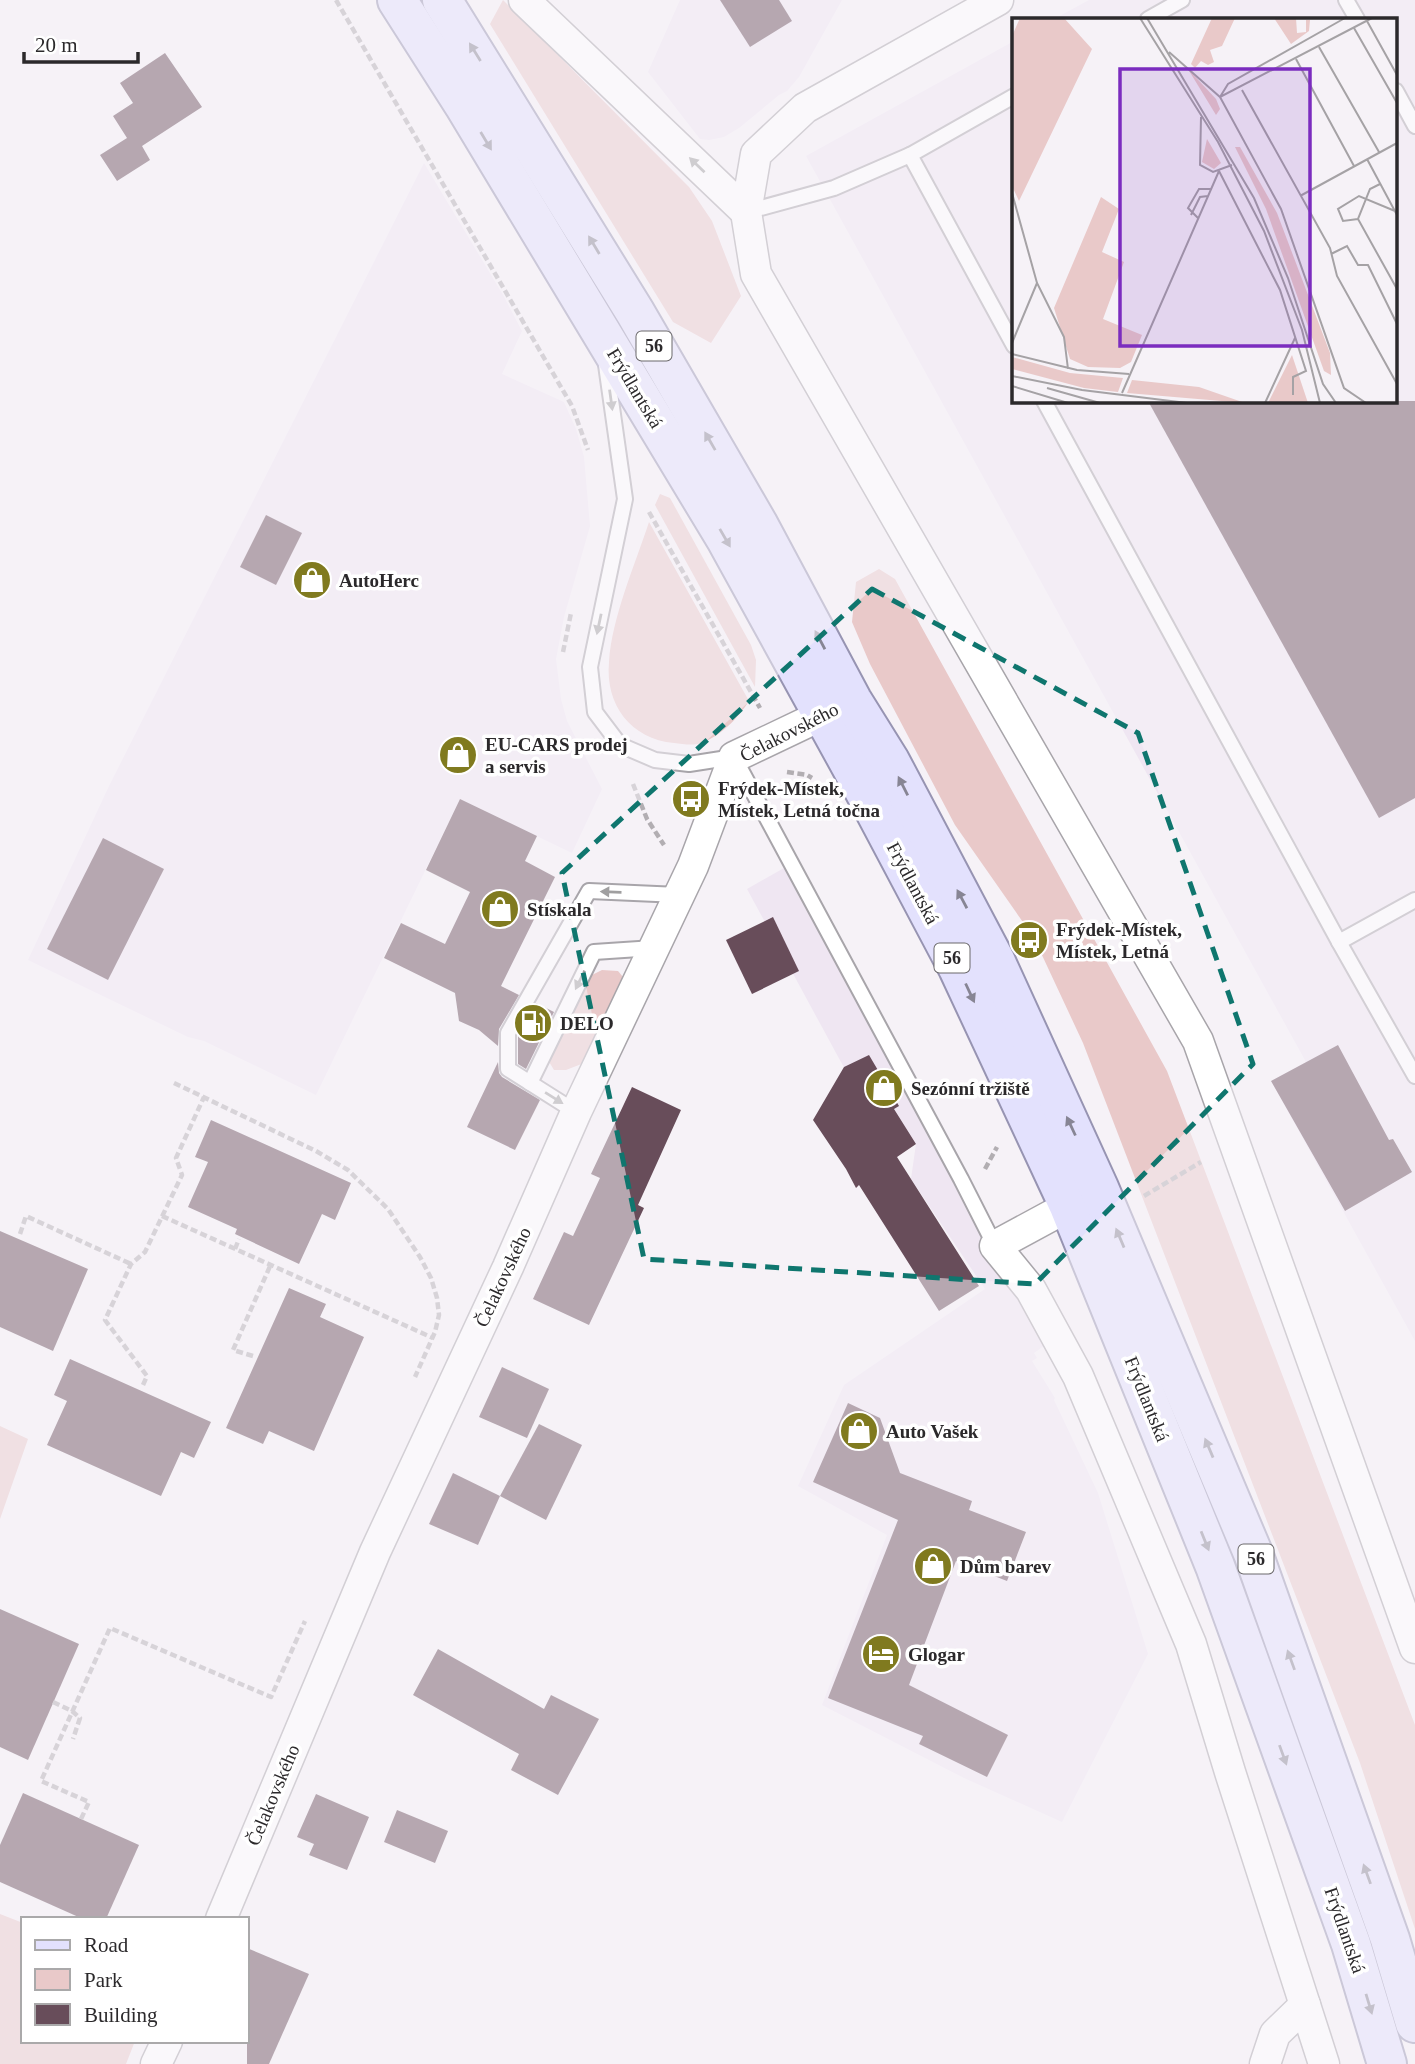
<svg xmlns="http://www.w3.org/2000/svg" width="1415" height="2064" font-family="Georgia,serif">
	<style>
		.built { fill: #efe6f2 }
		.green { fill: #e9c9c9 }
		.building { fill: #684d5a }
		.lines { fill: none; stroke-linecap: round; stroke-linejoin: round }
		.service-casing { stroke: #a8a5aa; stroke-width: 18 }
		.minor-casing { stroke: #a8a5aa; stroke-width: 33 }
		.primary-casing { stroke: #9794b2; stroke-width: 42 }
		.path { stroke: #b2aeb2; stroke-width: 4.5; stroke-dasharray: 7 3.5; stroke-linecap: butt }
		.service { stroke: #fff; stroke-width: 14 }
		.minor { stroke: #fff; stroke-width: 30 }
		.primary { stroke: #e3e1fd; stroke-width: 38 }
		.oneway { fill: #878594 }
		.oneway2 { fill: #a09fa0 }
		.marked { fill: none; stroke: #0f766e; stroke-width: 5; stroke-dasharray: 14 9; stroke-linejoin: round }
		.labels { text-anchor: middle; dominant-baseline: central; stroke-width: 7; stroke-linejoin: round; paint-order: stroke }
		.shield { fill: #fff; stroke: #6b696b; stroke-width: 2 }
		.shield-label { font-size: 18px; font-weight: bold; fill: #2b292b }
		.street-label { font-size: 19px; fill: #2b292b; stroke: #fff }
		.poi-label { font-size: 19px; font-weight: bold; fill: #2b292b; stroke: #fff; text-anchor: start }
		.inset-road { fill: none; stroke: #a5a2a5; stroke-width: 2 }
		.view { fill: #7b2cbf; fill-opacity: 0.15; stroke: #7b2cbf; stroke-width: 3.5 }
		.inset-edge { fill: none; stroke: #2b292b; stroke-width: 3.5 }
	</style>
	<rect width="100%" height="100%" fill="#f6f2f7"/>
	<g class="built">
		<polygon points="680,0 842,0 799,77 787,91 779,95 739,128 724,137 709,140 700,139 648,72"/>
		<polygon points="1089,0 1415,0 1415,1341 1271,1081 1306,1062 806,156 1014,41 1014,401 1396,401 1396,19 1054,19"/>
		<polygon points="424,163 503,295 522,331 502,374 564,402 576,429 584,457 590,526 564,617 556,659 561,699 567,721 602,789 572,853 460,799 316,1095 204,1041 188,1037 28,960 109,786"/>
		<polygon points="791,864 1051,1341 1034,1353 1037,1358 1032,1361 1055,1398 1054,1400 1098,1493 1148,1654 1062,1822 964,1778 822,1705 887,1535 798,1486 844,1385 985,1289 911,1179 916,1144 894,1109 873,1121 747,889"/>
	</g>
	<g class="green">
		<polygon points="503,0 689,187 712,221 741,296 711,343 673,322 490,24"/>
		<polygon points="660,494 670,498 751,645 756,660 755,687 655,505"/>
		<path d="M649,522L749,701C738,718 721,736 701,743C693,746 683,744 674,743C631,739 605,705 609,662C612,617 635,565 649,522Z"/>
		<polygon points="879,569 895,579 1167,1071 1415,1725 1415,1929 1360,1763 1083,1043 1034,938 955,825 870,664 852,622 856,582"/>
		<polygon points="602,970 618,971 623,977 584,1063 566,1070 554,1070 548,1060 588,977"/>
		<polygon points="0,1426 28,1439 0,1519"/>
		<polygon points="0,1914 23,1923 23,2041 135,2041 126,2064 0,2064"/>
	</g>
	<g class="building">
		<polygon points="720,0 779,0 792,21 750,47"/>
		<polygon points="165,53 202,107 142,146 150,160 117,181 100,155 127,138 113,116 133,103 120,83"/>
		<polygon points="1148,401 1415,401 1415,798 1379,818"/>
		<polygon points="266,515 302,533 276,585 240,567"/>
		<polygon points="460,799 537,836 525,861 555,877 501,986 519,995 499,1029 498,1046 479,1030 459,1021 455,993 384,958 401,923 445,944 470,892 426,870"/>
		<polygon points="103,838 164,869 108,980 47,949"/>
		<polygon points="773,917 799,971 752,994 726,940"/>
		<polygon points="536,1003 554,1012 526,1069 518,1064 518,1036"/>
		<polygon points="1338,1045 1389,1140 1393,1139 1412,1172 1345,1211 1271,1081"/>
		<polygon points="869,1055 899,1106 894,1109 916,1144 897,1157 979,1286 939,1311 859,1185 856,1188 846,1169 813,1120 844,1067"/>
		<polygon points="498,1062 499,1073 502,1077 540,1100 515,1150 467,1127"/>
		<polygon points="632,1087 681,1110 638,1205 644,1208 589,1325 533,1299 564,1232 573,1236 600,1178 591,1174"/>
		<polygon points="211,1120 351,1183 335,1220 322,1214 299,1264 235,1234 237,1229 188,1207 208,1162 195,1157"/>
		<polygon points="0,1231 88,1269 53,1351 0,1327"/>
		<polygon points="289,1288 326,1304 320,1317 364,1337 314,1451 269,1431 263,1444 226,1428"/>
		<polygon points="70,1359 211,1422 194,1458 181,1452 161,1496 47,1445 67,1401 54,1395"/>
		<polygon points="502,1367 549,1389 527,1438 479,1417"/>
		<polygon points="848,1403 880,1418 900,1473 972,1501 969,1510 1026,1532 1007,1581 956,1561 909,1685 1008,1735 987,1777 919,1744 923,1736 828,1698 898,1520 813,1482"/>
		<polygon points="539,1424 582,1445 546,1520 500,1496"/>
		<polygon points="453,1473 500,1496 478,1545 429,1524"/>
		<polygon points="0,1609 79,1644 28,1760 0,1747"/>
		<polygon points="438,1649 544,1709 551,1695 599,1719 558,1795 511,1770 519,1754 413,1695"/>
		<polygon points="23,1793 139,1845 106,1919 83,1919 0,1882 0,1845"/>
		<polygon points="316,1794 369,1817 347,1870 309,1855 314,1844 297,1837"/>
		<polygon points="397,1810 448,1831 435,1863 384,1842"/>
		<polygon points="247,1948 309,1974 269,2064 247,2064"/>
	</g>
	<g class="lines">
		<defs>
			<g id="service">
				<polyline points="1346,0 1357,19"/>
				<polyline points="1148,19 1182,0"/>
				<polyline points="1396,91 1415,126"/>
				<polyline points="910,155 1014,346"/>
				<polyline points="746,212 834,188 910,155 1014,96"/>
				<polyline points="606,365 625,499 590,667 595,712 620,745 655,760 689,764 734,757 961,1179 995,1246"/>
				<polyline points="1044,401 1339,942 1415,1076"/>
				<polyline points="1339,942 1415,900"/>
				<polyline points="530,1083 594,952 654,948"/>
				<polyline points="576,1112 508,1069 508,1033 589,891 679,895"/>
			</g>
			<g id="minor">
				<polyline points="524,0 746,212"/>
				<polyline points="998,0 805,108 756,154 746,212 756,274 1198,1041 1415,1648"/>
				<polyline points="1069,1206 995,1246 1031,1290 1078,1376 1191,1644 1230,1772 1324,2064"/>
				<polyline points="221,1919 375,1552 508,1267 576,1112 693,866 734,757 841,706"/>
				<polyline points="156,2064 167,2041"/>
				<polyline points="1265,2064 1275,2034 1305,2005"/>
			</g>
			<g id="primary">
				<polyline points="397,0 464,105 727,541 858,779 958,968 1069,1206 1215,1566 1351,1944 1387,2064"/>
				<polyline points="442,0 635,312 758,524 852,700 890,761 995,960 1099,1188 1253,1553 1390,1939 1415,2023"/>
			</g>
		</defs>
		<use href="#service" class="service-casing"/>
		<use href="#minor" class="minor-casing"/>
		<use href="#primary" class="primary-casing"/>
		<g class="path">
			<polyline points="336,0 572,406 588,450"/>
			<polyline points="649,512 760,708"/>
			<polyline points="563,652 571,613"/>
			<polyline points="787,772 807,775 812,778"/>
			<polyline points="633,784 647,819 664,845"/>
			<polyline points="174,1083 316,1151 348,1170 388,1209 420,1257 431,1278 437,1298 439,1315 435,1332 415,1377"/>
			<polyline points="985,1169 997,1147"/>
			<polyline points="1144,1196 1201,1162"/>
			<polyline points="162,1216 433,1338"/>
			<polyline points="20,1234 26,1216 131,1264"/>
			<polyline points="235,1249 239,1239"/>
			<polyline points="253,1356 233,1350 271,1264"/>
			<polyline points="143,1385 147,1376 105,1320 131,1264 145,1252 182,1175 176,1158 204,1097"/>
			<polyline points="53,1702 72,1711 80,1718 73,1739"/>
			<polyline points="81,1819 89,1802 41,1781 110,1628 271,1697 305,1621"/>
		</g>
		<use href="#service" class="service"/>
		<use href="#minor" class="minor"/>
		<use href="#primary" class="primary"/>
	</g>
	<defs><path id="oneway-solid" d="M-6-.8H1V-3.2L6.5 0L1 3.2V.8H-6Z" transform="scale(1.75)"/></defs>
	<g class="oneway">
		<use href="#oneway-solid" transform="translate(475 52) rotate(-122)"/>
		<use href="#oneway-solid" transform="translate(486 141) rotate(59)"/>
		<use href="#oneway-solid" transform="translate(594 245) rotate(-121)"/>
		<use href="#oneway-solid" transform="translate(710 441) rotate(-120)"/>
		<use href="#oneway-solid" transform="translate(725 538) rotate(60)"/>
		<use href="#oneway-solid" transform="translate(820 640) rotate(-118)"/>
		<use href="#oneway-solid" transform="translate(903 786) rotate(-117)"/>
		<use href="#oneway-solid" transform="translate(962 899) rotate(-118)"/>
		<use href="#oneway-solid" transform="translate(970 993) rotate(65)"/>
		<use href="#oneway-solid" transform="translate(1071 1126) rotate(-115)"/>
		<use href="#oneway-solid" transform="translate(1120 1238) rotate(-113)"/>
		<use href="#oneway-solid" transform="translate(1209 1448) rotate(-113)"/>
		<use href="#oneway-solid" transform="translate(1205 1541) rotate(68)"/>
		<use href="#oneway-solid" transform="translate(1291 1660) rotate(-110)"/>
		<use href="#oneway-solid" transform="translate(1283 1755) rotate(70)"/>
		<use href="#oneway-solid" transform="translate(1367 1874) rotate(-110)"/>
		<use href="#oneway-solid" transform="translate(1369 2004) rotate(73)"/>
	</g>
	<g class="oneway2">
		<use href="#oneway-solid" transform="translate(697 165) rotate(-136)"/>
		<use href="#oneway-solid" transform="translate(611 400) rotate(82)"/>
		<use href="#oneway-solid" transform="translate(599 624) rotate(102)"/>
		<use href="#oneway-solid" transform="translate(611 892) rotate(-178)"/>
		<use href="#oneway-solid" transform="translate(580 980) rotate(116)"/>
		<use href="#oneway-solid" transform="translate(554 1098) rotate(32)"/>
	</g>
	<path d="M0 0H1415V2064H0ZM872,589L1138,733L1253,1064L1035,1284L644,1259L562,873Z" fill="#f6f2f7" fill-opacity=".55" fill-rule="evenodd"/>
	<path class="marked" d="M872,589L1138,733L1253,1064L1035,1284L644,1259L562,873Z"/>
	<defs>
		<symbol id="shop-disc" viewBox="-11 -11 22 22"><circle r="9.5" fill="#807a1f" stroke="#fff"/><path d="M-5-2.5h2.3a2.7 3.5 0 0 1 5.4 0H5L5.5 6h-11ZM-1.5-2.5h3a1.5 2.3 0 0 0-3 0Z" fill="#fff"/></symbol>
		<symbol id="bus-disc" viewBox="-11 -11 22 22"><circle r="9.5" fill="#807a1f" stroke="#fff"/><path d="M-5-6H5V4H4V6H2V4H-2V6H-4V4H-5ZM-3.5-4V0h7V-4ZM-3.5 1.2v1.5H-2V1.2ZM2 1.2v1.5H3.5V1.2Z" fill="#fff"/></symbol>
		<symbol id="fuel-disc" viewBox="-11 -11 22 22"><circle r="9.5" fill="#807a1f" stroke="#fff"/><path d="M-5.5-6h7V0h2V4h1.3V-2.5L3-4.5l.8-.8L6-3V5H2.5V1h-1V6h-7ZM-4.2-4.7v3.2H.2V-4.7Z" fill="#fff"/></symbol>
		<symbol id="hotel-disc" viewBox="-11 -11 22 22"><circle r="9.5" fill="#807a1f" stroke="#fff"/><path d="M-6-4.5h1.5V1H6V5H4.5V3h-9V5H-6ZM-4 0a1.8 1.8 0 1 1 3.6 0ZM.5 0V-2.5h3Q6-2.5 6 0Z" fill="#fff"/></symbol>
	</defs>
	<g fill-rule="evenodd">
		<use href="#shop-disc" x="290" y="558" width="44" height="44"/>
		<use href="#shop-disc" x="436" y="733" width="44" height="44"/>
		<use href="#bus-disc" x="669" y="777" width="44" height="44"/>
		<use href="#shop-disc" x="478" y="887" width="44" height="44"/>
		<use href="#bus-disc" x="1007" y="918" width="44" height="44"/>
		<use href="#fuel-disc" x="511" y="1001" width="44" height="44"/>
		<use href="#shop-disc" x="862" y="1066" width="44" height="44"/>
		<use href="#shop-disc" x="837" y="1409" width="44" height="44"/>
		<use href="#shop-disc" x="911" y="1544" width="44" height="44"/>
		<use href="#hotel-disc" x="859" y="1632" width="44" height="44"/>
	</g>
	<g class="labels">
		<g class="shield">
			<rect x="636.5" y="331.5" width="35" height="29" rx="5"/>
			<rect x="934.5" y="943.5" width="35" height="29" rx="5"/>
			<rect x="1238.5" y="1544.5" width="35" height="29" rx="5"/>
		</g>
		<g class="shield-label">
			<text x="654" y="346">56</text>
			<text x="952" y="958">56</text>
			<text x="1256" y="1559">56</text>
		</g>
		<g class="street-label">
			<text transform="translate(635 388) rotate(59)">Frýdlantská</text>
			<text transform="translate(789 732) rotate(-27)">Čelakovského</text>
			<text transform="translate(913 883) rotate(62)">Frýdlantská</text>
			<text transform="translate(503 1277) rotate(-65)">Čelakovského</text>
			<text transform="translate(1147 1399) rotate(68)">Frýdlantská</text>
			<text transform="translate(273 1795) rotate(-67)">Čelakovského</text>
			<text transform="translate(1345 1930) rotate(71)">Frýdlantská</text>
		</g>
		<g class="poi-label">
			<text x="339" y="580">AutoHerc</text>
			<text x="485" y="744">EU-CARS prodej<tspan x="485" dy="22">a servis</tspan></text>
			<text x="718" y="788">Frýdek-Místek,<tspan x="718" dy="22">Místek, Letná točna</tspan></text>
			<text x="527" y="909">Stískala</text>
			<text x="1056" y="929">Frýdek-Místek,<tspan x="1056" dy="22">Místek, Letná</tspan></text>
			<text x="560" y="1023">DELO</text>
			<text x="911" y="1088">Sezónní tržiště</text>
			<text x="886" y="1431">Auto Vašek</text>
			<text x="960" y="1566">Dům barev</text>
			<text x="908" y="1654">Glogar</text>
		</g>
	</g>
	<g transform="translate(1012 18)">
		<rect width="385" height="385" fill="#f6f2f7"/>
		<path d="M8,0H52L80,31L7,183L0,168V18ZM200,0H223L210,28L198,32L202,44L196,47L189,43L183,50L179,46ZM262,0H284L285,15L294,14V2H298L297,13L279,26ZM176,51L204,81L208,91L204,97ZM195,121L209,145L202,151L190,144ZM223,129H228L265,195L318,335L319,357L312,353L254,191ZM89,179L107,191L90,234L112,244L91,301L130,317L119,344L108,350L76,349L58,341L42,290ZM280,337L296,385H256ZM0,339L58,355L111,360L106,374L72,370L0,351ZM120,362L187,369L233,385L115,375Z" fill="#e9c9c9"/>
		<path class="inset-road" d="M128,0L206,124L252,213L290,312L308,385M135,0L242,180L276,260L311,366L324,385M333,0L216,66L208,79L269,191L332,370L354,385M355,3L385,57M342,10L385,85M307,29L367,134M157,34L208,79L360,0M284,41L342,148M230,72L318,230L325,258L385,366M189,99L188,147L201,154L220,147M355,141L385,197M207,153L268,272L294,353L281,359V377M368,166L358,171L346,201L385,271M0,175L25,265L52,319L56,351M288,178L385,125M179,197L188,179L196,178M186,200L176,190L187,171H199M346,201L331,203L326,191L347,178L383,193M319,236L335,228L346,247H356L385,306M0,325L25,265M0,336L65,352L117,356M0,358L70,372L175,385M0,368L56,385M35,370L88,385M110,375L207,153M253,385L283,320"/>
		<path class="view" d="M108,51H298V328H108Z"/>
		<rect width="385" height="385" class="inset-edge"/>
	</g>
	<rect x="21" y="1917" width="228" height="126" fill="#ffffff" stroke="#aaa9aa" stroke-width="2"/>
	<rect x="35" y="1940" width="35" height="10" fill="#e3e1fd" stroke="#aaa9aa" stroke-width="2"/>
	<text x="84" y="1952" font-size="21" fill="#2b292b">Road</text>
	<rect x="35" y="1969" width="35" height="21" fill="#e9c9c9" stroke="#aaa9aa" stroke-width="2"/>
	<text x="84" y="1987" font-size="21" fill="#2b292b">Park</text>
	<rect x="35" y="2004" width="35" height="21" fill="#684d5a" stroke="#aaa9aa" stroke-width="2"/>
	<text x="84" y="2022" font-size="21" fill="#2b292b">Building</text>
	<path d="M24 52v10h114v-10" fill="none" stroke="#2b292b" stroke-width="3.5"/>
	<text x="35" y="52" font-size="21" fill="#2b292b" stroke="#ffffff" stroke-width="5" paint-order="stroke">20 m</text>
</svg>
